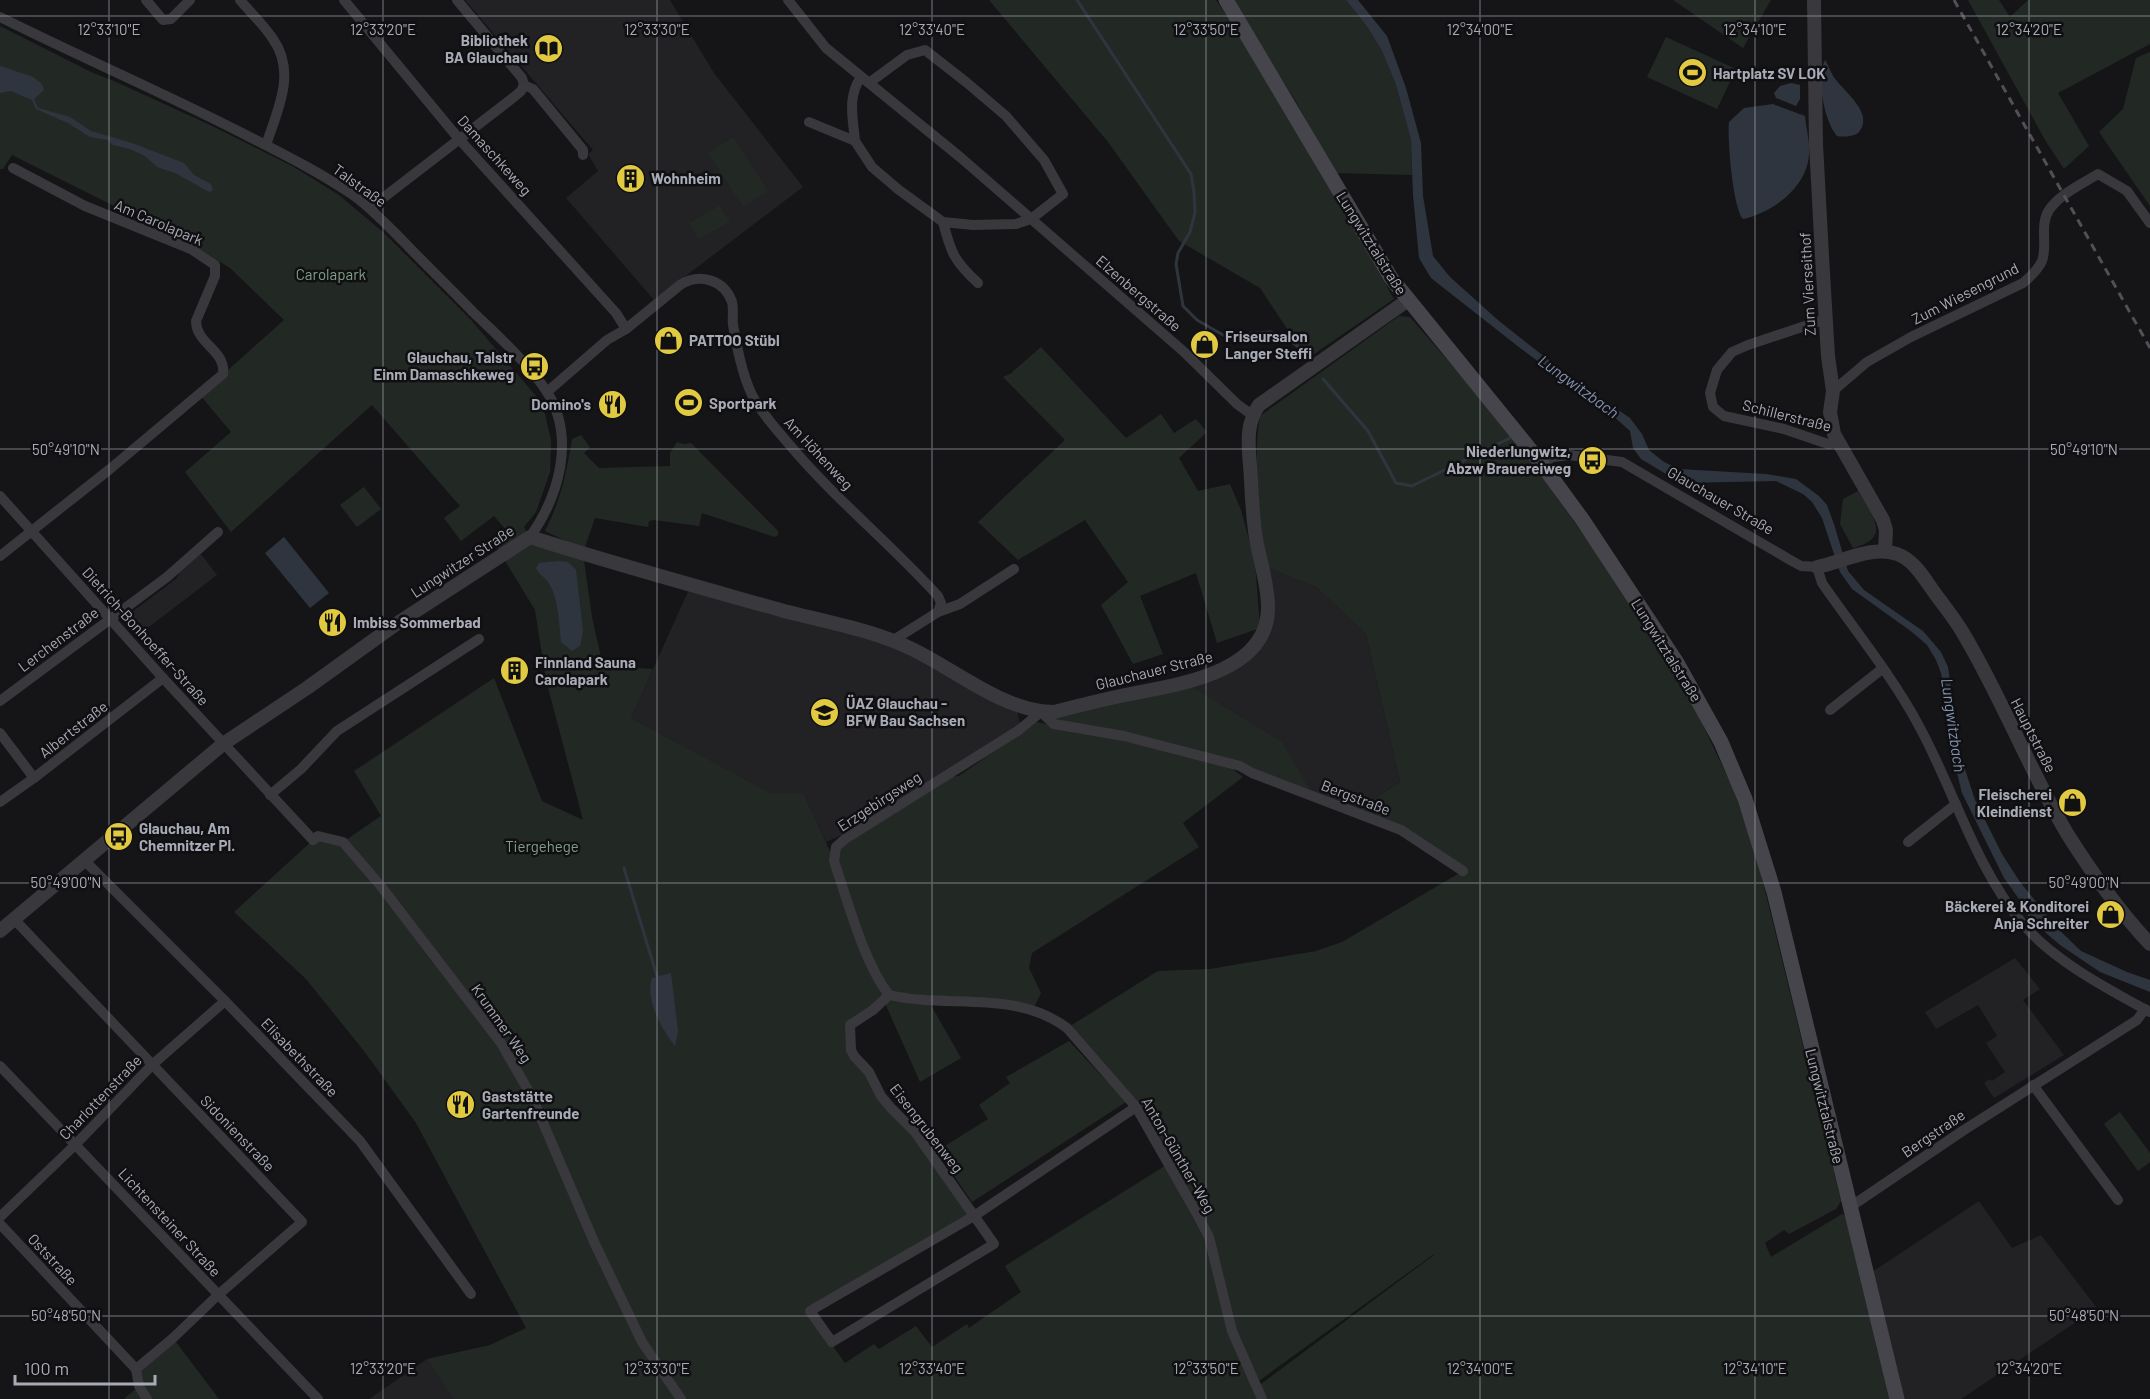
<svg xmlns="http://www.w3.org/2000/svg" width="2150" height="1399" font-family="Barlow,sans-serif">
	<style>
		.built { fill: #222124 }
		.green { fill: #222924; fill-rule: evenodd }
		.water { fill: #2f353e }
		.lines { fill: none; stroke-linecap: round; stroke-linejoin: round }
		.stream { stroke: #2f353e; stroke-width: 3 }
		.minor { stroke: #39383d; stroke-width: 10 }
		.tertiary { stroke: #39383d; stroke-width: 14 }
		.secondary { stroke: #45454b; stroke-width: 15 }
		.rail { stroke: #505056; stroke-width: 3; stroke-dasharray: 8 6; stroke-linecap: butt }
		.ticks { fill: none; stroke: #a8aab6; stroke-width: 1.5; stroke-opacity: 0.45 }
		.labels { text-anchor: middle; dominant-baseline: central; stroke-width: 5; stroke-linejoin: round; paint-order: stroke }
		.poi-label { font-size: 15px; font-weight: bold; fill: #a8aab6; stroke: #101012; text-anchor: start }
		.street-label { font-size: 15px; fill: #a8aab6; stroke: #101012 }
		.park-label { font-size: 15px; fill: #819f88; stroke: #101012 }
		.water-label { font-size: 16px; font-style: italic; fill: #8291ae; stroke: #101012 }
		.ticks-label { font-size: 15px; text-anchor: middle; fill: #a8aab6; stroke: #101012; stroke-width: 5; stroke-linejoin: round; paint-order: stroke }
	</style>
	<rect width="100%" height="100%" fill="#151517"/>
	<g class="built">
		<polygon points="465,0 670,0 714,73 803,187 654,300 566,198 598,171 588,154 593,150"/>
		<polygon points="201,554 217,575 137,636 124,618 176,579 182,569"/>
		<polygon points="1261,564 1316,587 1366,634 1400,782 1353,812 1314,797 1184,682 1223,670 1267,624"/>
		<polygon points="691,585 870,633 1016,705 1020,725 858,828 826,842 804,794 772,795 631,718"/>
		<polygon points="2015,958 2040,989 2023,1000 2064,1055 1994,1098 1984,1083 1990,1079 1992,1081 2005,1072 1986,1043 1997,1036 1978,1005 1936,1029 1925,1012"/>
		<polygon points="1979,1201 2012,1248 2041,1235 2097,1308 1961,1399 1902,1399 1872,1272"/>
		<polygon points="427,1359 455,1399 369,1399"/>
	</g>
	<g class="green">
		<polygon points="989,0 1216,0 1256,60 1394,299 1307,359 1260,288 1179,241 1108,142"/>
		<polygon points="1231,0 1346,0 1368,28 1382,51 1396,85 1411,140 1412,175 1335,173 1295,100"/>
		<polygon points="1673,0 1771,0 1743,48"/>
		<polygon points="1968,0 1999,0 2010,17 2028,0 2150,0 2150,44 2058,93 2089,146 2064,169 2045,140"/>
		<path d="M0,26L91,72L114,81L210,125L294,167L339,195L384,233L471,320L536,396L545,414L551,440L550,472L536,512L524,527L533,546H540L584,560L592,617L603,666L653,669L631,718L772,794H804L834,860L836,847L945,777L959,776L1036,722L1124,739L1230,767L1243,777L1183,823L1199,847L1032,953L1029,968L1041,993L1033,1009L928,1000L961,1058L920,1082L885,1003L850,1025L851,1050L971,1216L808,1312L845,1363L874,1344L879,1349L916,1326L932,1347L967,1324L969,1328L1021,1292L1005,1266L1168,1164L1136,1107L1067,1028L1158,971L1210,969L1316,951L1342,942L1463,871L1401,830L1353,812L1400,782L1366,634L1316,587L1267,567C1260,519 1252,464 1260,416L1399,316L1410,317L1494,414L1535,466L1633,606L1699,717L1732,786L1757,858L1841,1201L1836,1209L1789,1234L1784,1230L1765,1243L1771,1257L1842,1214L1846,1216L1890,1399H454L427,1359L490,1345L526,1328L416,1123L364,1051L306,979L234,912L313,840L343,842L381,816L354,771L494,678L542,801L583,820L546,680L535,610L493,541L507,531L494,516L461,541L444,518L460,506L372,405L231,532L185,472L231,432L200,395L284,320L230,268L187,241L186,234L118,208L12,155L3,169H0ZM1434,1254V1255L1257,1387L1256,1383Z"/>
		<polygon points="1666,37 1736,69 1717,109 1647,77"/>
		<polygon points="2150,52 2150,206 2099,132 2123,109 2136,58"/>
		<polygon points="733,137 768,191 743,207 708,153"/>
		<polygon points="719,206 730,222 698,239 689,223"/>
		<polygon points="1041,347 1126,438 1161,414 1174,433 1196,419 1207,432 1179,458 1198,491 1230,484 1241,510 1255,562 1260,628 1217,643 1196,573 1140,596 1163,654 1133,664 1101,605 1128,582 1085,520 1018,560 978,522 1065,440 1003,377 1010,374"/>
		<path d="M581,435L590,447L584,453L599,468L670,466V453L677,442L684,444L691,443L778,531V535L775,537L702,513L699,526L654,520L649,521L648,527L595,518L584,550L545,531C561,499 566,475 572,439Z"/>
		<polygon points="364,487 381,509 357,527 340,505"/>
		<path d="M1858,491C1872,517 1893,537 1853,548L1840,524L1843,499Z"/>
		<polygon points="1184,682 1282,742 1314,797 1247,769 1054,724 1054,712"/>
		<polygon points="1069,1041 1126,1102 972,1202 937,1151 988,1119 979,1105 1010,1083 1006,1077"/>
		<polygon points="2120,1112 2150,1153 2150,1162 2138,1171 2104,1124"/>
		<polygon points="173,1338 219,1399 124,1399 139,1386 136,1369"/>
	</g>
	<g class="water">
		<polygon points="1346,0 1358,0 1387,36 1406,88 1421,143 1423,196 1433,256 1450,277 1499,321 1569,376 1630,418 1642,434 1649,450 1664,462 1679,469 1766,474 1796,479 1819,496 1827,505 1834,524 1848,571 1864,590 1923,631 1941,652 1948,667 1960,754 1975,800 2002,854 2020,882 2058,929 2081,951 2127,972 2150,980 2150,992 2100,972 2060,945 2039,927 2004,878 1962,793 1947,733 1945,696 1941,673 1936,660 1927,645 1912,632 1852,589 1840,572 1822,518 1812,502 1803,494 1776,481 1681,483 1641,459 1633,448 1630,431 1611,414 1520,348 1431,278 1419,258 1413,195 1411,140 1396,85 1382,51 1368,28"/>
		<path d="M1825,60C1829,66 1831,74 1836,80C1846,93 1874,114 1859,132C1854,137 1843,137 1837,136C1824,121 1816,77 1825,60Z"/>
		<polygon points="0,66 33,77 42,84 44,90 34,99 38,108 70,117 91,131 132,143 184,163 194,175 211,184 213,190 209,192 175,173 157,167 145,156 130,149 113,145 108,140 90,137 68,123 36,109 32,100 11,91 0,93"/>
		<polygon points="1791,83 1800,85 1800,99 1796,106 1776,98 1774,93 1780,86"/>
		<path d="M1773,104L1805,116C1806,128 1810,141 1809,154C1807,188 1773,212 1743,219C1733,209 1727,138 1729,122L1744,108Z"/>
		<polygon points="284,537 329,593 310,608 265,553"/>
		<path d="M559,561L568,562L576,570L583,631L580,646L572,651L561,642C559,623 559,598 548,582C544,576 539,575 536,568L539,563Z"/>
		<path d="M671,973L678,1031L675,1046C662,1030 645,1000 652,978Z"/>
	</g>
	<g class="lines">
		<g class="stream">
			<polyline points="1077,0 1191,174 1194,192 1195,213 1190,232 1178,253 1176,264 1183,306 1197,320 1223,335 1271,332 1291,341 1307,354"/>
			<polyline points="1323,379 1368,431 1396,483 1412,486 1510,438"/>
			<polyline points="624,868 657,976"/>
		</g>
		<g class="minor">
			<polyline points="146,0 163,20 171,19 190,0"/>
			<path d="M240,0C251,13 264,25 273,39C297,73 277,111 266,145"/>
			<polyline points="344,0 459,139 616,313 626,329"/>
			<polyline points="457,0 522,78 524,85"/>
			<polyline points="788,0 826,48 960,157 1183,351 1237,404 1252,415"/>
			<path d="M0,17C80,57 162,92 242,133C279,152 318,171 353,195C371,208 387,225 403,241C426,265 450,288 473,312C497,335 529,364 547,392C576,438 559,496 530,537"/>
			<polyline points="524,85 533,89 583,150 583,155"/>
			<polyline points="809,122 855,141 872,167 899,190 943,222 973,225 1016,224 1031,219 1063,194 1044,160 1006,116 966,82 925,50 907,55 869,83"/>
			<path d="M855,141C853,118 847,97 861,77"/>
			<polyline points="370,208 514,97 521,91 524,85"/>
			<path d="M943,222C951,253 954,261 978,283"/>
			<polyline points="1826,319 1748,345 1732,352 1717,370 1710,393 1713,407 1724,416 1784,429 1828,444 1838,442"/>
			<path d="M1833,391L1867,362L1911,337L2023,283C2030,277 2038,270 2042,261C2048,245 2039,226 2049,210C2060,194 2082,184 2098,174L2127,191L2150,223"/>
			<path d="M547,392L607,340L626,329L680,285C699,273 724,279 732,302C734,309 732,317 733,325C737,347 742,374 752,395C761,412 775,428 788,443C834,498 890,543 938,596L941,603L938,612"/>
			<path d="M1541,463L1553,457L1569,455L1622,462L1792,561L1801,566L1817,567L1822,583C1854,629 1893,677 1919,726C1954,790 1976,869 2023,924C2054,961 2108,989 2150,1012"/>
			<polyline points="0,496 163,678 313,840 318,836 343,842 380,885 501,1043 532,1097 595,1244 642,1342 681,1399"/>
			<path d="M0,556L110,469L223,374C226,350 196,344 196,321L215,276V265L191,249L85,206L13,168"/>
			<polyline points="892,641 938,612 960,604 1014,569"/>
			<polyline points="0,701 167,577 218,532"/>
			<polyline points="1830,710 1882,669"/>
			<polyline points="0,733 34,778"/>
			<polyline points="270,795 301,769 337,731 479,639"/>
			<polyline points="0,802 34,778 163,678"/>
			<polyline points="1908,842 1956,804"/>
			<polyline points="84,860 225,1001 360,1141 471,1294"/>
			<polyline points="13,918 302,1222 218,1295 173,1338 136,1369"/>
			<polyline points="889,995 873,1010 850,1025 851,1050 854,1056 869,1072 881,1096 891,1108 915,1132 994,1244 832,1342 810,1311 974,1216 1136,1107"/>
			<path d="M889,995C864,963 848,902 834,861L836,847L845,839L1019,730L1041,712L1054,724L1124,736L1240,766L1252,773L1401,830L1463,871"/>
			<path d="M889,995C948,1009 1015,989 1067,1028L1136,1107L1197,1214L1209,1237L1232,1331L1262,1399"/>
			<polyline points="0,1066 318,1399"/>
			<polyline points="2033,1085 2118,1200"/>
			<polyline points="1850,1207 1964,1130 2137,1020 2145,1009"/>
			<polyline points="0,1217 75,1145 152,1065 225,1001"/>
			<polyline points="0,1224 136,1369 139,1386 147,1399"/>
		</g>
		<g class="tertiary">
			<polyline points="1814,0 1816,144 1822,256 1828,356 1833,391 1830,412 1834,434 1883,520 1886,530 1885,551"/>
			<path d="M1817,567C1842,562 1872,545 1897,554C1914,560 1924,578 1934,592C1944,606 1955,619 1963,633C2002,698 2029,770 2068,835C2092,873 2119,911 2150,944"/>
			<path d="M0,931L223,744L307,688L396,624L530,537C614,564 699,587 784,611C827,622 874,630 914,650C957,671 1005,712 1054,712C1077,706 1101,700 1125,695C1174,685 1269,674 1268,607C1268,586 1261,564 1257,544C1253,523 1252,501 1251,480C1250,454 1243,427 1259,405L1408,300"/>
		</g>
		<polyline class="secondary" points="1226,0 1391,278 1541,463 1582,519 1677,663 1721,742 1745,799 1774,892 1897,1399"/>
		<polyline class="rail" points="1954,0 2150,348"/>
	</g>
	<path class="ticks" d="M109,0V1399M383,0V1399M657,0V1399M932,0V1399M1206,0V1399M1480,0V1399M1755,0V1399M2029,0V1399M0,16H2150M0,449H2150M0,883H2150M0,1316H2150"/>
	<defs>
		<symbol id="library-disc" viewBox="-11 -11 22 22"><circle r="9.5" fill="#e1ca42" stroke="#101012"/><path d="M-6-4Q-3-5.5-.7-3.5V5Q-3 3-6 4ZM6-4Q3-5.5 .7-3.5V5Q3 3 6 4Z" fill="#111"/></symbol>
		<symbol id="stadium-disc" viewBox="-11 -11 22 22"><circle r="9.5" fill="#e1ca42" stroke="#101012"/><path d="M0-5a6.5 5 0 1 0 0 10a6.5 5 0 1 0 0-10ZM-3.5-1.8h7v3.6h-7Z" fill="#111"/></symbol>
		<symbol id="building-disc" viewBox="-11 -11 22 22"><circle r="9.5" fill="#e1ca42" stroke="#101012"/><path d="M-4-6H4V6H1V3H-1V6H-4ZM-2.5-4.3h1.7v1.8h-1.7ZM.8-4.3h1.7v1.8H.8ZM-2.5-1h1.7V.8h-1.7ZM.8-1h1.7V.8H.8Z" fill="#111"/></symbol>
		<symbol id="shop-disc" viewBox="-11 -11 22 22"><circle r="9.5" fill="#e1ca42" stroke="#101012"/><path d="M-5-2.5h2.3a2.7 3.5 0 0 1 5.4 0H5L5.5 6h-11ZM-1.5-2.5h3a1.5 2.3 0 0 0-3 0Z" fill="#111"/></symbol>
		<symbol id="bus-disc" viewBox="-11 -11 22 22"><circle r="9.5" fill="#e1ca42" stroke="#101012"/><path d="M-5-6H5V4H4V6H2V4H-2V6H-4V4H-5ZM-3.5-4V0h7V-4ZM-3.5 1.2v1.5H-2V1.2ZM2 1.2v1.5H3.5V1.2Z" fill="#111"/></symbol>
		<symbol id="restaurant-disc" viewBox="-11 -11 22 22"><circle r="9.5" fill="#e1ca42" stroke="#101012"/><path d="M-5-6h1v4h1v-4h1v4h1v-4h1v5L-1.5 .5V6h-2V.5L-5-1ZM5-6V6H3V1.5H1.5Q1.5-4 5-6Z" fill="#111"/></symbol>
		<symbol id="school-disc" viewBox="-11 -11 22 22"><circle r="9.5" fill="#e1ca42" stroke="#101012"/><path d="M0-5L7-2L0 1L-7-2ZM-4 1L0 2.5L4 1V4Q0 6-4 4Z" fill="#111"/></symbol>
	</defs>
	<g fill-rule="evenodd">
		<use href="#library-disc" x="532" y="32" width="33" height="33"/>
		<use href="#stadium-disc" x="1676" y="56" width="33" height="33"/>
		<use href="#building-disc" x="614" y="162" width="33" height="33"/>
		<use href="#shop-disc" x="652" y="324" width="33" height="33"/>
		<use href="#shop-disc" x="1188" y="328" width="33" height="33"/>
		<use href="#bus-disc" x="518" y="350" width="33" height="33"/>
		<use href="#stadium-disc" x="672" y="386" width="33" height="33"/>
		<use href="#restaurant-disc" x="596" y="388" width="33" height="33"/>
		<use href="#bus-disc" x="1576" y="444" width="33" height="33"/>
		<use href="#restaurant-disc" x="316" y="606" width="33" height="33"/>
		<use href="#building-disc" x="498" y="654" width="33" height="33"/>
		<use href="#school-disc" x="808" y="696" width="33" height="33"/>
		<use href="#shop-disc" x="2056" y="786" width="33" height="33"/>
		<use href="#bus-disc" x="102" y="820" width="33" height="33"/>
		<use href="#shop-disc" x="2094" y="898" width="33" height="33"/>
		<use href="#restaurant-disc" x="444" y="1088" width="33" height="33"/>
	</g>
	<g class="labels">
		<g class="poi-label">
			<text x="528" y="40" text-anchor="end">Bibliothek<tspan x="528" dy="17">BA Glauchau</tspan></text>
			<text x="1713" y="73">Hartplatz SV LOK</text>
			<text x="651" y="178">Wohnheim</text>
			<text x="1225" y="336">Friseursalon<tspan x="1225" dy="17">Langer Steffi</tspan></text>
			<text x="689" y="340">PATTOO Stübl</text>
			<text x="514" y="357" text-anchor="end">Glauchau, Talstr<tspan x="514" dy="17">Einm Damaschkeweg</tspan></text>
			<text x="709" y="403">Sportpark</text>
			<text x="591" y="404" text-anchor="end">Domino's</text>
			<text x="1571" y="451" text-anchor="end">Niederlungwitz,<tspan x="1571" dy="17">Abzw Brauereiweg</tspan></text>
			<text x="353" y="622">Imbiss Sommerbad</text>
			<text x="535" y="662">Finnland Sauna<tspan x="535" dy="17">Carolapark</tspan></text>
			<text x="846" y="703">ÜAZ Glauchau -<tspan x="846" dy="17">BFW Bau Sachsen</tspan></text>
			<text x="2052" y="794" text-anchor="end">Fleischerei<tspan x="2052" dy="17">Kleindienst</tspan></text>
			<text x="139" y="828">Glauchau, Am<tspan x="139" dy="17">Chemnitzer Pl.</tspan></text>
			<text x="2089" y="906" text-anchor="end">Bäckerei &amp; Konditorei<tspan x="2089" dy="17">Anja Schreiter</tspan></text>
			<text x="482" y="1096">Gaststätte<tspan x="482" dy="17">Gartenfreunde</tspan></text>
		</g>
		<g class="street-label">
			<text transform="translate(495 155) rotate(48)">Damaschkeweg</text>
			<text transform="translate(360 185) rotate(36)">Talstraße</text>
			<text transform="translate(159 222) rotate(23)">Am Carolapark</text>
			<text transform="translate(1372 243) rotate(58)">Lungwitztalstraße</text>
			<text transform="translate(1807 284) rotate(-93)">Zum Vierseithof</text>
			<text transform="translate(1139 293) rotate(41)">Elzenbergstraße</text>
			<text transform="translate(1965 293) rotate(-27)">Zum Wiesengrund</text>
			<text transform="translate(1787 415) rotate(14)">Schillerstraße</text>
			<text transform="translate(819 453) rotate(47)">Am Höhenweg</text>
			<text transform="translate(1721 500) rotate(30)">Glauchauer Straße</text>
			<text transform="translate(462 561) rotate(-33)">Lungwitzer Straße</text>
			<text transform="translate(146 636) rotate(48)">Dietrich-Bonhoeffer-Straße</text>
			<text transform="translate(58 639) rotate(-37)">Lerchenstraße</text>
			<text transform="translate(1667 650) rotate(58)">Lungwitztalstraße</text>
			<text transform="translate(1154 670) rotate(-14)">Glauchauer Straße</text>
			<text transform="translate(73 729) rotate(-38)">Albertstraße</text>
			<text transform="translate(2034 735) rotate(63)">Hauptstraße</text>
			<text transform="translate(1356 797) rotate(21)">Bergstraße</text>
			<text transform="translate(879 801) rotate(-33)">Erzgebirgsweg</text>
			<text transform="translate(502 1023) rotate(55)">Krummer Weg</text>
			<text transform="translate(300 1057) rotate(46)">Elisabethstraße</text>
			<text transform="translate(100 1097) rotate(-46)">Charlottenstraße</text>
			<text transform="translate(1825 1106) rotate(76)">Lungwitztalstraße</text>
			<text transform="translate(927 1128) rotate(52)">Eisengrubenweg</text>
			<text transform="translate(238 1133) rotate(46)">Sidonienstraße</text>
			<text transform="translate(1933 1133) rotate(-34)">Bergstraße</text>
			<text transform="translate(1179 1155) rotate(60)">Anton-Günther-Weg</text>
			<text transform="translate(170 1222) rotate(47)">Lichtensteiner Straße</text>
			<text transform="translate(53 1259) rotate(47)">Oststraße</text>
		</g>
		<g class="park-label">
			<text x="331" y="274">Carolapark</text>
			<text x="542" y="846">Tiergehege</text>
		</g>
		<g class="water-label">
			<text transform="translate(1579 386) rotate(36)">Lungwitzbach</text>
			<text transform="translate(1954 725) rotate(82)">Lungwitzbach</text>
		</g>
	</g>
	<g class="ticks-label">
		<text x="109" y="35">12°33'10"E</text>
		<text x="383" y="35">12°33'20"E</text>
		<text x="657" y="35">12°33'30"E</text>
		<text x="932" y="35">12°33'40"E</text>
		<text x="1206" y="35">12°33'50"E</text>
		<text x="1480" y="35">12°34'00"E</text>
		<text x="1755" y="35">12°34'10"E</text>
		<text x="2029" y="35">12°34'20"E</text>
		<text x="66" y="455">50°49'10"N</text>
		<text x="2084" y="455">50°49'10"N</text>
		<text x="66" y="888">50°49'00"N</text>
		<text x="2084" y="888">50°49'00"N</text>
		<text x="66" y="1321">50°48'50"N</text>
		<text x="2084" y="1321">50°48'50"N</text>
		<text x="383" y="1374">12°33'20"E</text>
		<text x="657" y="1374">12°33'30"E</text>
		<text x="932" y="1374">12°33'40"E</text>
		<text x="1206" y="1374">12°33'50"E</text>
		<text x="1480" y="1374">12°34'00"E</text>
		<text x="1755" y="1374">12°34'10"E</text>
		<text x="2029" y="1374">12°34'20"E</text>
	</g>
	<path d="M15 1375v9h140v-9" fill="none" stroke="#a8aab6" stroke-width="3"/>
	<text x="24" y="1375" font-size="18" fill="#a8aab6" stroke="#101012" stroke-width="4.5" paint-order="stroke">100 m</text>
</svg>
